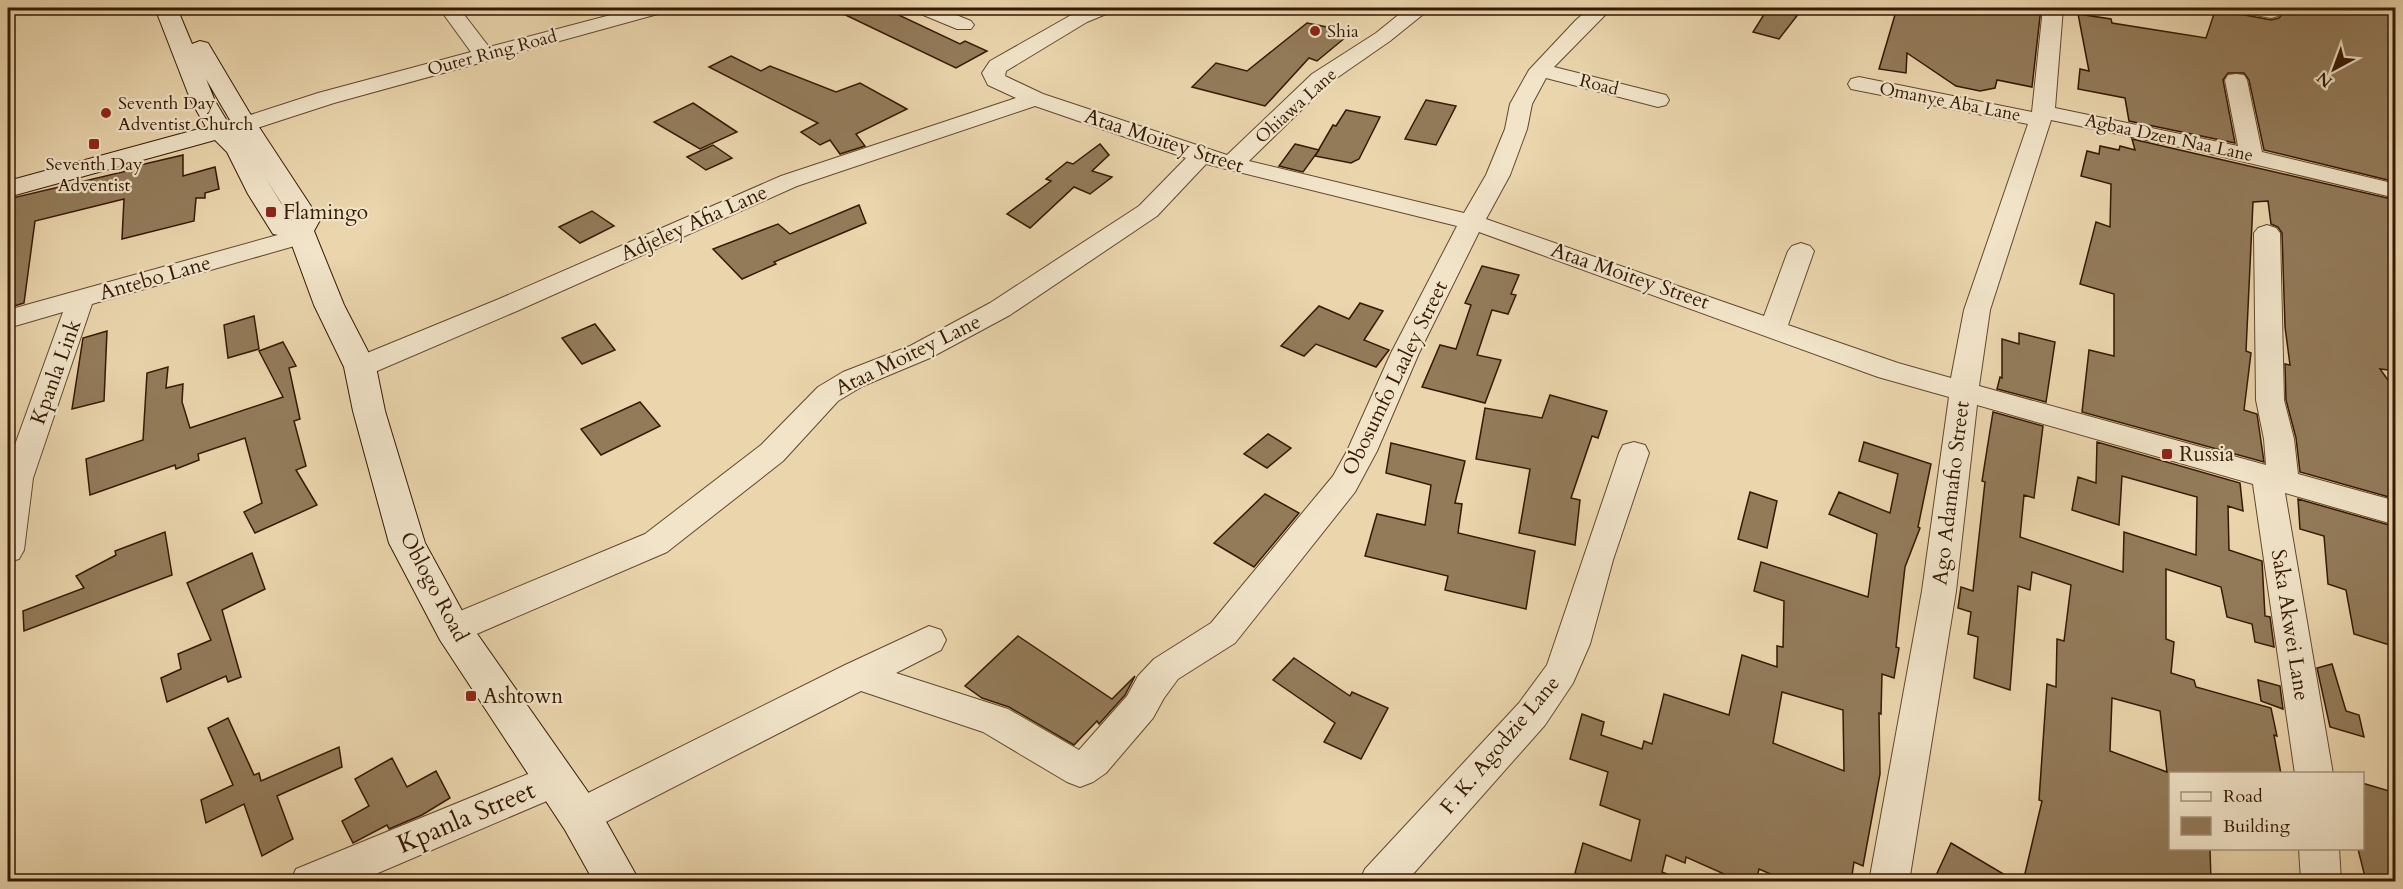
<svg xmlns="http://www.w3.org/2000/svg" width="2403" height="889" font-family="Cardo,serif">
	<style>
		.building { fill: #937b5a; stroke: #351902; stroke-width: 1.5; fill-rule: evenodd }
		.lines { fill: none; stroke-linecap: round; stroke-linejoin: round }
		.street-casing { stroke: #62482c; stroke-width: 2 }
		.secondary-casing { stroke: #351902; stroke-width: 2 }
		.street { fill: #f1e4c9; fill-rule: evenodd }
		.secondary { fill: #f1e4c9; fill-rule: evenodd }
		.poi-dot { fill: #8f2418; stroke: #f1e4c9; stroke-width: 2 }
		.labels { text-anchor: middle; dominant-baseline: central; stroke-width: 4.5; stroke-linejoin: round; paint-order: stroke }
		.far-poi-label { font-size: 18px; fill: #351902; stroke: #f1e4c9; text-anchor: start }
		.far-street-label { font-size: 18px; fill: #351902; stroke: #f1e4c9 }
		.street-label { font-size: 21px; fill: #351902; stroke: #f1e4c9 }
		.poi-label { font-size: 21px; fill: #351902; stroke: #f1e4c9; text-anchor: start }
		.near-street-label { font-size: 26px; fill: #351902; stroke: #f1e4c9 }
	</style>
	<rect width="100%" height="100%" fill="#ead5ac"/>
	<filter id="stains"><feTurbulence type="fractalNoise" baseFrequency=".00333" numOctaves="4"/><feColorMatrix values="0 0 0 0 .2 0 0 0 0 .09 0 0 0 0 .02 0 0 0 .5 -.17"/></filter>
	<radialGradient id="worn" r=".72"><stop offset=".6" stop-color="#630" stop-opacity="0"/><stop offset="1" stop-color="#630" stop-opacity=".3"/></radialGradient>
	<g class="building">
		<polygon points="831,8 884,8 960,44 965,41 987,51 956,68"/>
		<polygon points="1768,8 1803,8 1779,39 1753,32"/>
		<polygon points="1897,8 2041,8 2032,87 1997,80 1995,88 1980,91 1956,86 1907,53 1906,73 1879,69"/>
		<polygon points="2216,8 2235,8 2240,14 2271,20 2279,18 2283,13 2280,8 2396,8 2396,182 2264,150 2249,80 2244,73 2228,73 2223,80 2235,143 2129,121 2125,98 2078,89 2080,69 2089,71 2078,14 2111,19 2112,23 2206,38"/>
		<polygon points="1307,23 1352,32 1317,61 1309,58 1265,106 1192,87 1216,63 1247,71"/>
		<polygon points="731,56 761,71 770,66 836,92 860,83 907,109 856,134 865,146 840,154 830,140 820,145 801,132 818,123 709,67"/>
		<polygon points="1426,100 1456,106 1436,145 1405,139"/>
		<polygon points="693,103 737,132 700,149 654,122"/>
		<polygon points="1346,110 1380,117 1359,159 1351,163 1315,156 1333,125 1336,126"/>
		<polygon points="2132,139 2396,200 2396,371 2380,369 2396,391 2396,499 2300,472 2296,438 2286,400 2285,364 2290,365 2285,327 2282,233 2278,227 2271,224 2268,201 2253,202 2246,351 2251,353 2244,410 2257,414 2264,462 2082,412 2089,350 2114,356 2114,294 2080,284 2096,222 2110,227 2111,184 2081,176 2087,151 2099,154 2100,146 2119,150 2120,146 2135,150"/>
		<polygon points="1100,144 1109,155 1092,171 1112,177 1090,194 1074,187 1030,228 1007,214 1051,181 1046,179 1067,162 1073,164"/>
		<polygon points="1295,144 1319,150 1303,172 1279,166"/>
		<polygon points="713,145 732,158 706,170 687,157"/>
		<polygon points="183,155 183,176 215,167 219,189 205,193 205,198 196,198 194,221 122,239 124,199 35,221 24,303 8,308 8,199 127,171 127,168"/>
		<polygon points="859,205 866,223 774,262 776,264 742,279 713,249 778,224 790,234"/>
		<polygon points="592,211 614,226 580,243 559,227"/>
		<polygon points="1482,266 1519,275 1511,294 1516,295 1508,314 1492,310 1477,355 1501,360 1485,403 1422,387 1440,345 1456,349 1471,305 1465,303"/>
		<polygon points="1360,303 1383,311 1364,340 1389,350 1376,367 1316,344 1304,356 1281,346 1319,306 1349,319"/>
		<polygon points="254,316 259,349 228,358 224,325"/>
		<polygon points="595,324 615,350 582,364 562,338"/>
		<polygon points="107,331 104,401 72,409 83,338"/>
		<polygon points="2019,333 2055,342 2046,402 1997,389 2000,377 2002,378 2002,339 2019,344"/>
		<polygon points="283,342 296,366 289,368 300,419 294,421 306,466 296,470 317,505 255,533 244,512 262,503 245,438 198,454 199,460 176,469 175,465 90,495 86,459 143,440 147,373 168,367 166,388 183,384 182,402 190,428 283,397 259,351"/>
		<polygon points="1550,395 1607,411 1598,438 1592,436 1571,498 1580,500 1575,545 1519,533 1530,469 1476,459 1485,408 1542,418"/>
		<polygon points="640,402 660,426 601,455 581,429"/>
		<path d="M1993,412L2043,426L2034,498L2024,495L2020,537L2123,572L2124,532L2196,555L2197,497L2122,476L2119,525L2072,510L2078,477L2096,483L2097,442L2240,483L2243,511L2228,506L2229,550L2262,561L2265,616L2270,617L2274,647L2255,642L2252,624L2227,617L2221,587L2166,569V639L2174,642L2171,673L2194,680L2196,687L2271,708L2277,736L2274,735L2281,774H2170V849H2210L2211,882H2023L2042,801L2039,800L2047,684L2056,687L2057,639L2064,641L2071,585L2032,572L2030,590L2018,586L2010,690L1974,678L1978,637L1968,634L1971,612L1958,608L1961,587L1973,591L1985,482L1982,481ZM2112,698L2160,711L2167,772L2110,751Z"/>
		<polygon points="1268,434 1291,448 1267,468 1244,454"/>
		<path d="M1864,442L1931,464L1918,527L1920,528L1905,567L1896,647L1899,648L1894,678L1882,674L1881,714L1879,713L1880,774L1863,866L1854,862L1851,882H1789L1759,869L1756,882H1742L1686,857L1685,863L1666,855L1662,872L1681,880L1680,882H1597L1575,873L1583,843L1631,861L1640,820L1600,805L1608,772L1570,759L1582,714L1604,722L1601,735L1642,749L1644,741L1652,744L1664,694L1729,715L1742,655L1777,667V646L1783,647L1784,601L1754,591L1761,562L1868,597L1877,534L1829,514L1839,492L1890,513L1898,474L1859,461ZM1782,692L1843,710L1844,771L1773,743Z"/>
		<polygon points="1391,443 1465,461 1455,503 1462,504 1458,533 1535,551 1526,609 1445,590 1448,576 1365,556 1377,514 1425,525 1431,485 1386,473"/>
		<polygon points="1750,492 1777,501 1767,548 1738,539"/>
		<polygon points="1265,494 1299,513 1254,567 1214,543"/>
		<polygon points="2298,499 2396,527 2396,647 2354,634 2346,590 2328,584 2324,536 2300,529"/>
		<polygon points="165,532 172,575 24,631 23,611 84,588 76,576 116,555 115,551"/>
		<polygon points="252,553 265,589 222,610 241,677 228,682 226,676 167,702 161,678 181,669 178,654 211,640 187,583"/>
		<polygon points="1018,636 1112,699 1135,676 1125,695 1099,724 1097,721 1074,745 1009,707 982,698 965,686"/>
		<polygon points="1294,658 1350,696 1352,692 1388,708 1361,759 1324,742 1335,723 1273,680"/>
		<polygon points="2332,664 2346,711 2359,715 2364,737 2330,727 2317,668"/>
		<polygon points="2258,680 2280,686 2283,709 2261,701"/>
		<polygon points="228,718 254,775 259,773 261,781 339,747 342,767 277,796 293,839 262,856 244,804 206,823 201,800 233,785 208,728"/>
		<polygon points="392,758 407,787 436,771 450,798 422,815 389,829 387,825 353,843 342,821 369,806 355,779"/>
		<polygon points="2362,783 2396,793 2396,882 2380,882 2365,877 2358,849 2362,849"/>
		<polygon points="1951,843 2017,882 1933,882"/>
	</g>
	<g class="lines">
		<defs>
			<g id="street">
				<polygon points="439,8 459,8 489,47 637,8 668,8 665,12 334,103 254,129 246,131 238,129 235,124 238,119 318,93 471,52"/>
				<polygon points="913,8 939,8 971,21 974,25 971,29 957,29 916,12"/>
				<polygon points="1088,8 1114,8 1111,12 1087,22 1006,71 1005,76 1043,94 1227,155 1312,74 1376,33 1407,8 1429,8 1426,12 1390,41 1328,84 1249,161 1464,213 1486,175 1505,129 1510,104 1529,70 1576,20 1590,8 1612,8 1554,67 1666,95 1669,100 1666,105 1658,107 1546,78 1532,104 1527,129 1510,175 1486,219 1764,316 1788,251 1792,246 1801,243 1810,246 1814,251 1788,325 1898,363 1951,378 1964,310 2028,124 1851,89 1848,84 1851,79 1859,77 2032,112 2043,8 2063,8 2055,108 2238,146 2225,80 2228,75 2236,74 2244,75 2247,80 2262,152 2396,184 2396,198 2194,150 2051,120 1990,310 1979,386 2266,465 2264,439 2256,400 2254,233 2258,228 2267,225 2276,228 2280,233 2284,400 2294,439 2298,474 2396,501 2396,525 2285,493 2333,774 2295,774 2253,484 1977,405 1956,591 1909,882 1869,882 1922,591 1949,397 1878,377 1479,232 1419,353 1377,451 1355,492 1235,643 1178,679 1164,698 1153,718 1106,773 1093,782 1080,787 1067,782 983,732 861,691 594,828 580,834 566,828 561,816 566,804 845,665 929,626 941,630 946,640 941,650 896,673 1008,709 1079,750 1127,696 1138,676 1154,659 1211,623 1333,476 1347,451 1391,353 1457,226 1206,164 1157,216 1010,315 930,358 863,386 838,401 783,461 667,552 465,639 453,643 441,639 436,629 441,619 645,534 761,445 818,387 843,372 910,346 990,303 1139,206 1186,158 1035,106 797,186 517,311 370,374 360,376 350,374 346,367 350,360 499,299 781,176 1016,98 988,85 982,73 990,61 1073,14"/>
				<polygon points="2237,8 2277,8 2281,12 2278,16 2271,18 2240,12"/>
				<polygon points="303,228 312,231 316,236 312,241 92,304 33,478 24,550 19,559 8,562 8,464 63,312 8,328 8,310"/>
				<polygon points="1634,442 1645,445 1649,453 1613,560 1590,644 1573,683 1545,725 1406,882 1359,882 1365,869 1519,703 1547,665 1619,453 1623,445"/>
				<polygon points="555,763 568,768 574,780 568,792 357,882 290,882 296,869"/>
				<polygon points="2299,848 2339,848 2341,882 2301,882"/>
			</g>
			<path id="secondary" d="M155,8H177L192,44L200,41L208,43L249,112L320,220L314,231L344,305L376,367L385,411L425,543L466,618L595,802L640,882H594L565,830L440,640L389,543L353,411L344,367L314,305L289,237L273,234L248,194L227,152L215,140L8,197V181L206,127L191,101ZM206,79L230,120L227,121L215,101ZM265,177L292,220V221Z"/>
		</defs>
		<use href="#street" class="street-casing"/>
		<use href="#secondary" class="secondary-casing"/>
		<use href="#street" class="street"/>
		<use href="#secondary" class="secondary"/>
	</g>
	<g class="poi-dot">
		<circle cx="1315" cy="31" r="6"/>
		<circle cx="106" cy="113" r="6"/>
		<rect x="88" y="138" width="12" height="12" rx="3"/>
		<rect x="265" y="206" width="12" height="12" rx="3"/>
		<rect x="2161" y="448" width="12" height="12" rx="3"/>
		<rect x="465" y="690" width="12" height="12" rx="3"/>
	</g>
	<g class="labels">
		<g class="far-poi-label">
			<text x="1327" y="31">Shia</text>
			<text x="118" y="103">Seventh Day<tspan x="118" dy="21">Adventist Church</tspan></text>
			<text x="94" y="164" text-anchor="middle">Seventh Day<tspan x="94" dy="21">Adventist</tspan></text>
		</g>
		<g class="far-street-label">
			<text transform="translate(492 53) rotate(-15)">Outer Ring Road</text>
			<text transform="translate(1599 85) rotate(14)">Road</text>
			<text transform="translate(1950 102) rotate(11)">Omanye Aba Lane</text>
			<text transform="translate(1296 106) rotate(-42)">Ohiawa Lane</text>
			<text transform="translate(2169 138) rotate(12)">Agbaa Dzen Naa Lane</text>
		</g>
		<g class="street-label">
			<text transform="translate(1164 141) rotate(18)">Ataa Moitey Street</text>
			<text transform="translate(694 223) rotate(-24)">Adjeley Afia Lane</text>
			<text transform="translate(1630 276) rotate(19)">Ataa Moitey Street</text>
			<text transform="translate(155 278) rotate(-16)">Antebo Lane</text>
			<text transform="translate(908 355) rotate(-26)">Ataa Moitey Lane</text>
			<text transform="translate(56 372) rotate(-70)">Kpanla Link</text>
			<text transform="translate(1395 378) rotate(-64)">Obosumfo Laaley Street</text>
			<text transform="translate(1951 493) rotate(-83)">Ago Adamafio Street</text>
			<text transform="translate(434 587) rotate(62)">Oblogo Road</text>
			<text transform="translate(2290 625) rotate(81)">Saka Akwei Lane</text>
			<text transform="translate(1500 745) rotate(-50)">F. K. Agodzie Lane</text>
		</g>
		<g class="poi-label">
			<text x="283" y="212">Flamingo</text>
			<text x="2179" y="454">Russia</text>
			<text x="483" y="696">Ashtown</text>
		</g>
		<g class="near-street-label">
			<text transform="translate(466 817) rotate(-23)">Kpanla Street</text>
		</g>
	</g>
	<rect width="2403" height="889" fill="none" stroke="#ead5ac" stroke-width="30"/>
	<rect x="9" y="9" width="2385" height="871" fill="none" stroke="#351902" stroke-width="3"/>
	<rect x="15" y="15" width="2373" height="859" fill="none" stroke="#351902" stroke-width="1.5"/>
	<rect x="2169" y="772" width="195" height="78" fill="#f1e4c9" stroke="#a69379" stroke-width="1.5"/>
	<rect x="2181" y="792" width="30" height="9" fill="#f1e4c9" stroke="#a69379" stroke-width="1.5"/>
	<text x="2223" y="802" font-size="18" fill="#351902">Road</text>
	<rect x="2181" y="817" width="30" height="18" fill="#937b5a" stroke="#a69379" stroke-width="1.5"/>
	<text x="2223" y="832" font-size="18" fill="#351902">Building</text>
	<g transform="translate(2334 69) rotate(221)" stroke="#f1e4c9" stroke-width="4.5" paint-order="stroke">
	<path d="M0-4.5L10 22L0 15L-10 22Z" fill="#351902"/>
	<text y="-9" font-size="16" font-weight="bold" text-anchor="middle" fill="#351902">N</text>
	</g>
	<rect width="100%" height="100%" filter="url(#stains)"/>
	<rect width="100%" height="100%" fill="url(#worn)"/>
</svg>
